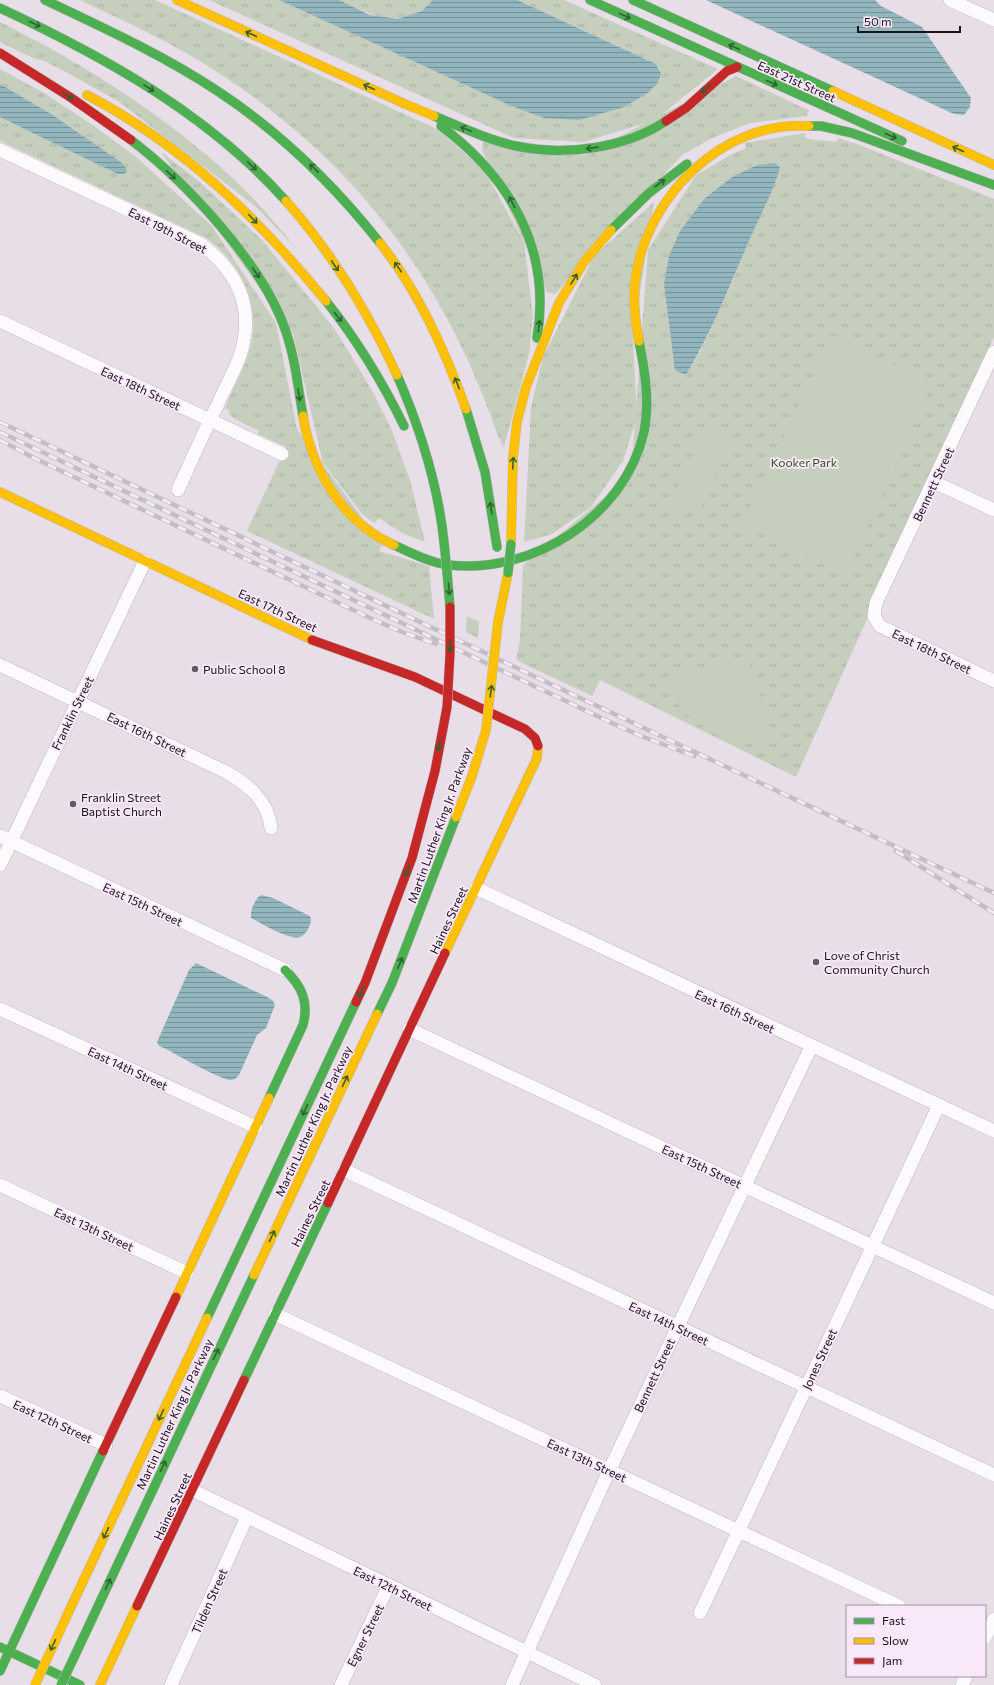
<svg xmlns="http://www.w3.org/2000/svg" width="994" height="1685" font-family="Commissioner,sans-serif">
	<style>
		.grass { fill: url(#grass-tufts); fill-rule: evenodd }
		.pitch { fill: #c6cebe }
		.water { fill: url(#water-rules) }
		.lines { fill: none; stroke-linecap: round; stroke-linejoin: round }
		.street-casing { stroke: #beb6be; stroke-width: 14 }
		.fast-casing { stroke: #beb6be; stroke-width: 10 }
		.slow-casing { stroke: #beb6be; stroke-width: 10 }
		.jam-casing { stroke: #beb6be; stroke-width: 10 }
		.street { stroke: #fcfafc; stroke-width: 13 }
		.fast { stroke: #4caf50; stroke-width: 9 }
		.slow { stroke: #ffc107; stroke-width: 9 }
		.jam { stroke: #c62828; stroke-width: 9 }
		.rail-casing { stroke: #c2bfc2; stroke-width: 4.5 }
		.rail { stroke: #f9e7fa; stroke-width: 3; stroke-dasharray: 9; stroke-linecap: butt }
		.fast-bridge-casing { stroke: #c0bbc0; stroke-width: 10; stroke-linecap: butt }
		.slow-bridge-casing { stroke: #c0bbc0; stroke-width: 10; stroke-linecap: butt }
		.jam-bridge-casing { stroke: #c0bbc0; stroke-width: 10; stroke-linecap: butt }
		.fast-bridge { stroke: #4caf50; stroke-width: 9 }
		.slow-bridge { stroke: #ffc107; stroke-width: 9 }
		.jam-bridge { stroke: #c62828; stroke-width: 9 }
		.oneway { stroke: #326135 }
		.poi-dot { fill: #615a62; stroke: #f9e7fa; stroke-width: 1.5 }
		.labels { text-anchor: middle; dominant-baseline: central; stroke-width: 3.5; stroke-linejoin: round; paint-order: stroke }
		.street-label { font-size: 12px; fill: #19131a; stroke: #f9e7fa }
		.park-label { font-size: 12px; fill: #33501a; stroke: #f9e7fa }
		.poi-label { font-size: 12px; fill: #19131a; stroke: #f9e7fa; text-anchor: start }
	</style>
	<defs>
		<pattern id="grass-tufts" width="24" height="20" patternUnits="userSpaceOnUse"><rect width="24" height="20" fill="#c6cebe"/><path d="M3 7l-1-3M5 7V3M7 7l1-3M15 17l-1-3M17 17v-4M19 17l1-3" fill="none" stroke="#aab0a3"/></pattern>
		<pattern id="water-rules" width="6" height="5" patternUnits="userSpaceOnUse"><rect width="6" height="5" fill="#93b6be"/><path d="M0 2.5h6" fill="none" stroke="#77939a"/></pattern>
	</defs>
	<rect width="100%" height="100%" fill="#e8dee8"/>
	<g class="grass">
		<path d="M80,0H155L437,129L484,170L524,242L533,316L529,354L504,447L498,436C442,273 349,154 203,63C164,39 122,20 80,0Z"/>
		<polygon points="209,0 279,0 507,104 659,69 656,64 517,0 564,0 718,69 655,120 584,142 514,138"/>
		<path d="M339,0H433C429,4 426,9 422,11C395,29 365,12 339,0Z"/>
		<path d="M0,22C88,66 173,120 244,189C263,208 280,229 298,250L255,206L118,101L62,70L42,60L35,59L0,42Z"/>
		<path d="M0,69L44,93L94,126L136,157L212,226L276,323L297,429L382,545L379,551L429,566L434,619L247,531L286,447L258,434L259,431L235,419L229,414V410L225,409C231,390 242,374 248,355C264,310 243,264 206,238L0,141V117L15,124L51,114L0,84Z"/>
		<polygon points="736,76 810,111 807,113 807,116 750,123 710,139 682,155 555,294 547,292 482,150 483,142 584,155"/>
		<path d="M805,133V137C810,141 828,140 836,142L838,138L857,144L994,199V337L796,777L600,680L592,696L516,660L520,640L523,565L631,475L648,250L696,175L734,153L746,148L745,143ZM757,165L752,233L730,287L700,352L686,375L705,198L732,177Z"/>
		<polygon points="161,152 200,182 262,240 334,328 370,387 390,426 410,480 425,542 402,533 379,518 374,523 363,515 323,463 293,334"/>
		<polygon points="654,202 633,338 637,417 623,461 591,507 552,534 524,542 531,407 543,357 594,256"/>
		<polygon points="467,616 479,622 478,638 466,632"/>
	</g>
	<g class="pitch">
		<polygon points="832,335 933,383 846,575 741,524"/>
		<polygon points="706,425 733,437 697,517 669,504"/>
		<path d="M736,657L749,663L770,722L769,738C743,746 717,737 696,721C692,718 686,715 683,711C677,702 673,691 671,680Z"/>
	</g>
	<g class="water">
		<polygon points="279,0 339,0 370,15 398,19 422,11 433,0 517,0 656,64 661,74 658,82 649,92 624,107 579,120 544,118 507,104"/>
		<polygon points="706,0 875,0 881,6 922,27 971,98 970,107 964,115 954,114"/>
		<polygon points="0,84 51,114 122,163 127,170 125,174 118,174 0,117"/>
		<path d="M775,163L780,167C774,191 762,211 752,234C731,282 713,330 686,375L675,370L664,284L669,256L680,231L705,198L732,177L757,165Z"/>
		<path d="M261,895L273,898L310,916C312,922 310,926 307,931C305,933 303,936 300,937C291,941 262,924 253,919L251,918C250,910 255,899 261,895Z"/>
		<path d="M196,963L269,998L273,1001L275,1005L273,1010L266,1028L257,1035L239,1075C237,1077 235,1080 231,1080C221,1080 177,1055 166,1049L159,1046L157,1042L189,970Z"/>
	</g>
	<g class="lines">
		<defs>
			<g id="street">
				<polyline points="950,0 994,20"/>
				<path d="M0,150L201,244C234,269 253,302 243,345C239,365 226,385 218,404C204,432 191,461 178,490"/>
				<polyline points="0,321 282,454"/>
				<polyline points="994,352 876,603 874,616 880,626 994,681"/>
				<polyline points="934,482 994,510"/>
				<path d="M0,665L226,772C249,785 268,801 271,828"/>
				<polyline points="0,836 285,970"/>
				<polyline points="0,865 145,561"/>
				<polyline points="476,888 994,1131"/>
				<polyline points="0,1009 256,1127"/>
				<polyline points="409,1029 994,1303"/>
				<polyline points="344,1170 994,1475"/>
				<polyline points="0,1185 187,1273"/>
				<polyline points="275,1314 899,1606"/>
				<polyline points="0,1396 106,1445"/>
				<polyline points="192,1490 595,1685"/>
				<polyline points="700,1613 939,1105"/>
				<polyline points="985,1638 994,1619"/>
				<polyline points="171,1685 247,1517"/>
				<polyline points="341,1685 389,1585"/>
				<polyline points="512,1685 609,1471 811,1047"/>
				<polyline points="962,1685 966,1676"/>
			</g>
			<g id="fast">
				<path d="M45,0C104,28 165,56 219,92C281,133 334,185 380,243"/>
				<polyline points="590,0 902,141"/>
				<polyline points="633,0 833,91"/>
				<path d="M0,8C105,57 208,114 286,201"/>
				<path d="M434,116C461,127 488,140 516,146C565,156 624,149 666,121"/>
				<path d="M441,126C510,178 552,249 537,338"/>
				<polyline points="809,126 821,126 852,133 994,185"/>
				<path d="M131,140C186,182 262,263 285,329C295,357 298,387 303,416"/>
				<polyline points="611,230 649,193 687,164"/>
				<path d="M326,301C357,340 382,381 404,426"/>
				<path d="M397,375C420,428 438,485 444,542"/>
				<polyline points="466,409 485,472 497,547"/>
				<path d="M394,545C411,553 429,562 448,565C533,575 625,516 644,432C650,402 645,371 639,341"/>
				<polyline points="447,572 450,607"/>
				<polyline points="377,1014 392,983 456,817"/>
				<path d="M269,1098L303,1025C309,1002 302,986 285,970"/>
				<polyline points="207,1318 356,1002"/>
				<polyline points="244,1380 328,1203"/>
				<polyline points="92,1619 254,1275"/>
				<polyline points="0,1647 80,1685"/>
				<polyline points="0,1671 103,1451"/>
			</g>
			<g id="slow">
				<polyline points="177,0 405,104 434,116"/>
				<polyline points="833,91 994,165"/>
				<path d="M87,95C184,146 257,217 326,301"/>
				<path d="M286,201C332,253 368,312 397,375"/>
				<path d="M380,243C419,292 445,351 466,409"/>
				<path d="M639,341C635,321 633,302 635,281C646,197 722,120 809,126"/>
				<path d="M303,416C312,470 342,522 394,545"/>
				<polyline points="0,492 312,640"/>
				<polyline points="511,544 513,457 517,422 526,387 559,303 584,262 611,230"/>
				<polyline points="498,622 508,573"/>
				<polyline points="456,817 472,776 486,730"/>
				<polyline points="445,953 537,758 538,746"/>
				<polyline points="254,1275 377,1014"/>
				<polyline points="176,1297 269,1098"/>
				<polyline points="70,1609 207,1318"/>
				<polyline points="100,1685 137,1606"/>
			</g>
			<g id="jam">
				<polyline points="0,53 70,97 131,140"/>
				<polyline points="666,121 686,108 727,71 737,67"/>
				<polyline points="312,640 415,677 525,729 535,738 538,746"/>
				<polyline points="356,1002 365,983 412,858 435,771 447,707"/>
				<polyline points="328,1203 445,953"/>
				<polyline points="103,1451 176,1297"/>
				<polyline points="137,1606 244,1380"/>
			</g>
		</defs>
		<use href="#street" class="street-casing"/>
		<use href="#fast" class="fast-casing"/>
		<use href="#slow" class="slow-casing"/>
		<use href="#jam" class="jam-casing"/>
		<use href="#street" class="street"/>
		<use href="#fast" class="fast"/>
		<use href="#slow" class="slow"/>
		<use href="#jam" class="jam"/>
		<defs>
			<g id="rail">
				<polyline points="0,422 542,680 994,893"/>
				<polyline points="0,432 614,724 641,736 694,756"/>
				<polyline points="0,440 34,458 370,618 402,632 436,644"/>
				<polyline points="896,851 994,913"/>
			</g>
		</defs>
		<use href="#rail" class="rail-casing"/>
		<use href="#rail" class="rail"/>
		<defs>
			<g id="fast-bridge">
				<polyline points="444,542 447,572"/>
				<polyline points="508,573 511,544"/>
				<polyline points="61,1685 92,1619"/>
			</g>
			<g id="slow-bridge">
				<polyline points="486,730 498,622"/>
				<polyline points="35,1685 70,1609"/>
			</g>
			<polyline id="jam-bridge" points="447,707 450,654 450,607"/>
		</defs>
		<use href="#fast-bridge" class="fast-bridge-casing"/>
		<use href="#slow-bridge" class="slow-bridge-casing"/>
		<use href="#jam-bridge" class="jam-bridge-casing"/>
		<use href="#fast-bridge" class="fast-bridge"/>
		<use href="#slow-bridge" class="slow-bridge"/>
		<use href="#jam-bridge" class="jam-bridge"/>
	</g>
	<defs><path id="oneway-shaft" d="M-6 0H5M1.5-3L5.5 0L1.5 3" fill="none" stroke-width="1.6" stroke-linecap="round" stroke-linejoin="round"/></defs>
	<g class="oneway">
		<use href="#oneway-shaft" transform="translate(625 16) rotate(24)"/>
		<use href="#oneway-shaft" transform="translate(35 24) rotate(25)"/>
		<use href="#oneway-shaft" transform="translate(251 34) rotate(-156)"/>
		<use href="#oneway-shaft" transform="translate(734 47) rotate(-155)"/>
		<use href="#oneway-shaft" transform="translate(772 83) rotate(24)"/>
		<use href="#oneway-shaft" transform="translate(369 87) rotate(-156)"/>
		<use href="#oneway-shaft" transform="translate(149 88) rotate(32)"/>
		<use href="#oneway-shaft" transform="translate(706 89) rotate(138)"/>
		<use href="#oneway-shaft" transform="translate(68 96) rotate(32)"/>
		<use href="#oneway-shaft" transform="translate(466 129) rotate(-158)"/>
		<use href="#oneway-shaft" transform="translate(891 136) rotate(24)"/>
		<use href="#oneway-shaft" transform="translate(592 148) rotate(172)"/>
		<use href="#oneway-shaft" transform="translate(958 149) rotate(-156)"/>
		<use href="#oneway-shaft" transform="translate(252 166) rotate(43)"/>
		<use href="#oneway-shaft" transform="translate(314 168) rotate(-136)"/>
		<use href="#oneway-shaft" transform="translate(171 175) rotate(44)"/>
		<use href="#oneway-shaft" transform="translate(660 183) rotate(-37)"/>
		<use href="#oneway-shaft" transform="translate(512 202) rotate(-117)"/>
		<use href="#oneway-shaft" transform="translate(253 219) rotate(46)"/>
		<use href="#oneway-shaft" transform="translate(335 266) rotate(56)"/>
		<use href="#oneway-shaft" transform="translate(398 267) rotate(-125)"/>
		<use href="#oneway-shaft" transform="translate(256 273) rotate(56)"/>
		<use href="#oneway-shaft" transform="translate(574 279) rotate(-58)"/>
		<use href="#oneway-shaft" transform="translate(338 317) rotate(51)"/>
		<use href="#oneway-shaft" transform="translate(539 326) rotate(-83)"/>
		<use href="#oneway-shaft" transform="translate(457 383) rotate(-111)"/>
		<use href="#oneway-shaft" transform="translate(299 395) rotate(80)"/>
		<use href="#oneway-shaft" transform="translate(513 463) rotate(-87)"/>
		<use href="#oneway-shaft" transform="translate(491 508) rotate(-98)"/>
		<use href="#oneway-shaft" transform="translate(449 589) rotate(85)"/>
		<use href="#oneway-shaft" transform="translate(450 646) rotate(90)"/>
		<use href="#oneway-shaft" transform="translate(491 691) rotate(-82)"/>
		<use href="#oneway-shaft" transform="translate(439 745) rotate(101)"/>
		<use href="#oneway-shaft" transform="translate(407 871) rotate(111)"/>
		<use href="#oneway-shaft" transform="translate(400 963) rotate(-68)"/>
		<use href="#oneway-shaft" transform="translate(361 992) rotate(115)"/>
		<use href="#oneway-shaft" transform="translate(345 1081) rotate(-65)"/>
		<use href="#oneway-shaft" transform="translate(305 1110) rotate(115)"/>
		<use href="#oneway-shaft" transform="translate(272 1236) rotate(-65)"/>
		<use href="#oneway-shaft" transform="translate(216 1354) rotate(-65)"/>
		<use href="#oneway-shaft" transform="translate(161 1415) rotate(115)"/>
		<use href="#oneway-shaft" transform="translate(163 1466) rotate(-65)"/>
		<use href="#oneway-shaft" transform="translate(106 1533) rotate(115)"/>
		<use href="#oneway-shaft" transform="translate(108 1584) rotate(-65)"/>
		<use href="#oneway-shaft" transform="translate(53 1645) rotate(115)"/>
	</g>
	<g class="poi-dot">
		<circle cx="195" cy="669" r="4"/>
		<circle cx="73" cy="804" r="4"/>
		<circle cx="816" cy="962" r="4"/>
	</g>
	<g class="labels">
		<g class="street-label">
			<text transform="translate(797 81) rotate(24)">East 21st Street</text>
			<text transform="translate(168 230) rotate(27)">East 19th Street</text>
			<text transform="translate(141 388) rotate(25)">East 18th Street</text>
			<text transform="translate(933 484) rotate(-65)">Bennett Street</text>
			<text transform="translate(278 610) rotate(25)">East 17th Street</text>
			<text transform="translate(932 651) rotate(26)">East 18th Street</text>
			<text transform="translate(72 713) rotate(-64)">Franklin Street</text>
			<text transform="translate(147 734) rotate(26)">East 16th Street</text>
			<text transform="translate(439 825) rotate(-70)">Martin Luther King Jr. Parkway</text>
			<text transform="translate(143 904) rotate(25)">East 15th Street</text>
			<text transform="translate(448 920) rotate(-65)">Haines Street</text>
			<text transform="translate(735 1011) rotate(25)">East 16th Street</text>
			<text transform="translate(128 1068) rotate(25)">East 14th Street</text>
			<text transform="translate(313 1121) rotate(-65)">Martin Luther King Jr. Parkway</text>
			<text transform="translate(702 1166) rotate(25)">East 15th Street</text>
			<text transform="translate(310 1213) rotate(-64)">Haines Street</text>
			<text transform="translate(94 1229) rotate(25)">East 13th Street</text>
			<text transform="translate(669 1323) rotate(25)">East 14th Street</text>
			<text transform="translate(819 1359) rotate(-65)">Jones Street</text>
			<text transform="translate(654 1375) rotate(-65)">Bennett Street</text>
			<text transform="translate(174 1414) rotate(-65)">Martin Luther King Jr. Parkway</text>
			<text transform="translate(53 1421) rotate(25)">East 12th Street</text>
			<text transform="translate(587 1460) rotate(25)">East 13th Street</text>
			<text transform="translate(172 1506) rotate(-65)">Haines Street</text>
			<text transform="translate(393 1588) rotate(26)">East 12th Street</text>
			<text transform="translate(209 1601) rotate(-66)">Tilden Street</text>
			<text transform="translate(365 1635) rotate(-64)">Egner Street</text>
		</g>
		<g class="park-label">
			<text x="804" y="462">Kooker Park</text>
		</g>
		<g class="poi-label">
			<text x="203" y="669">Public School 8</text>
			<text x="81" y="797">Franklin Street<tspan x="81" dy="14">Baptist Church</tspan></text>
			<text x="824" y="955">Love of Christ<tspan x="824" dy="14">Community Church</tspan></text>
		</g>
	</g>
	<rect x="846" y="1605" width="140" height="72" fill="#f9e7fa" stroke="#9f92a0"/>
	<rect x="854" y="1618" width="20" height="6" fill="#4caf50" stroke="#9f92a0"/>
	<text x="882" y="1625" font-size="12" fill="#19131a">Fast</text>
	<rect x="854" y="1638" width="20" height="6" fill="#ffc107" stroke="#9f92a0"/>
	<text x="882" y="1645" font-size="12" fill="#19131a">Slow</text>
	<rect x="854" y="1658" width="20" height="6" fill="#c62828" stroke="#9f92a0"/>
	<text x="882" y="1665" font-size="12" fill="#19131a">Jam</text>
	<path d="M858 26v6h102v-6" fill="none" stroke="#19131a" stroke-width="2"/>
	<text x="864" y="26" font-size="12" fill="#19131a" stroke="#f9e7fa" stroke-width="3" paint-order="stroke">50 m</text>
</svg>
